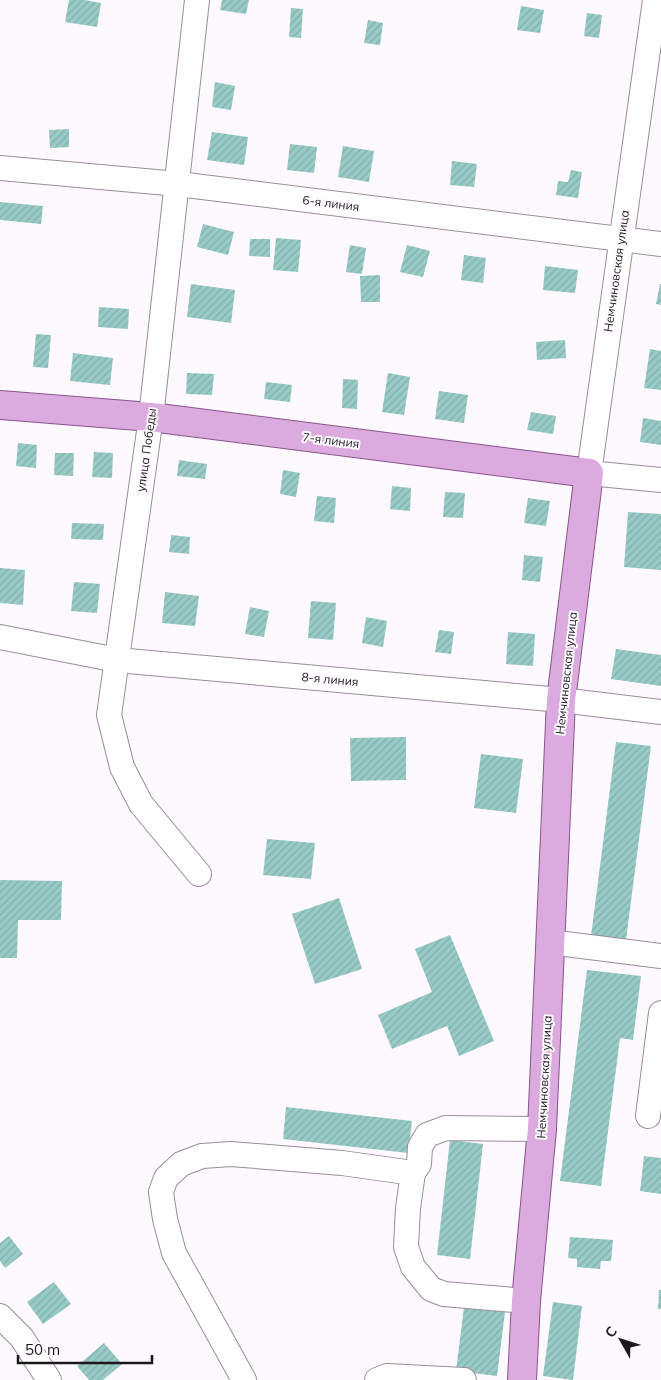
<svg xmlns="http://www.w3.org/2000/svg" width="661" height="1380" font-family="Mulish,sans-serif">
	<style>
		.building { fill: url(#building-hatch) }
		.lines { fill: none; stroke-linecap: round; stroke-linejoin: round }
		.minor-casing { stroke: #978e97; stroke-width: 26 }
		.major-casing { stroke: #89548e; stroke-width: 30 }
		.minor { stroke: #fff; stroke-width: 24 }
		.major { stroke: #dbabe0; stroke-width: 28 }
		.labels { text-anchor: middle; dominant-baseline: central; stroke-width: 4; stroke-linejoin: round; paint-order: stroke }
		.street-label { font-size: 12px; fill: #1c191c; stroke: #fef9ff }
	</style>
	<defs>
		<pattern id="building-hatch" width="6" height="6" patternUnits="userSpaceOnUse" patternTransform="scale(1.25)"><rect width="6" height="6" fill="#98cbc6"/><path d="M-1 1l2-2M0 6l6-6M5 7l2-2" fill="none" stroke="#82aeaa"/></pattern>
	</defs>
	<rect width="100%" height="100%" fill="#fef9ff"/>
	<g class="building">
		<polygon points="69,0 85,0 101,3 97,27 65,22"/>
		<polygon points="222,0 249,0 246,14 220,10"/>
		<polygon points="521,6 544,10 540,33 517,30"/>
		<polygon points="291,8 303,9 301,38 289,37"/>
		<polygon points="587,13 602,15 599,38 584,36"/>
		<polygon points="368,20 383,23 380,45 364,43"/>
		<polygon points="215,82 235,86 231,110 212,107"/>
		<polygon points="69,129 69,147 50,148 49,130"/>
		<polygon points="212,132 248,137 244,165 207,160"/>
		<polygon points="290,144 317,147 314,173 287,170"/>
		<polygon points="343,146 374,151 369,182 338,177"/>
		<polygon points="452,161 477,164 474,187 450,185"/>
		<polygon points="571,170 582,172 578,198 556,195 558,181 568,182"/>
		<polygon points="0,202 43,206 41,224 0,220"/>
		<polygon points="203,224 234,232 228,255 197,247"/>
		<polygon points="276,238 301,240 298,272 273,270"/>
		<polygon points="250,239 270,239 270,257 249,256"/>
		<polygon points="350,245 366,248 362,274 346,272"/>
		<polygon points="407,245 430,251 423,277 400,272"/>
		<polygon points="464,255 486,258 483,283 461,280"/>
		<polygon points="545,266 578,270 575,293 543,290"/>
		<polygon points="380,275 380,302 361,302 360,276"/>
		<polygon points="191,284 235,290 231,323 187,317"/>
		<polygon points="660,284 661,284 661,305 656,304"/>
		<polygon points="99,307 129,309 128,329 98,327"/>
		<polygon points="36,334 51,335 48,368 33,367"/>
		<polygon points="565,340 566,358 537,360 536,342"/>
		<polygon points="650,349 661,351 661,390 644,388"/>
		<polygon points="73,353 113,358 110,385 70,381"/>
		<polygon points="187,373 214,374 212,395 186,394"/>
		<polygon points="388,373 410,377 404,415 382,412"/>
		<polygon points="343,379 358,380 357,409 342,408"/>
		<polygon points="266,382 292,385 290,402 264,399"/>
		<polygon points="439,391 468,395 464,423 435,419"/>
		<polygon points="531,412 556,416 553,434 527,430"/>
		<polygon points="643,418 661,421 661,445 640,442"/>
		<polygon points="18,443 37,445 36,468 16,466"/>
		<polygon points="94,452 113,453 112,478 92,477"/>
		<polygon points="55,453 74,453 73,476 54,475"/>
		<polygon points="179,460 207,464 205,479 177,476"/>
		<polygon points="283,470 300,473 296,497 280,494"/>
		<polygon points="392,486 411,488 410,511 390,509"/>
		<polygon points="445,492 465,493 463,518 443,517"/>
		<polygon points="317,496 336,498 334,523 314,521"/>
		<polygon points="528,498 550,501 546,526 524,523"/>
		<polygon points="628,512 661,514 661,570 624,567"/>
		<polygon points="72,523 104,524 103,540 71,539"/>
		<polygon points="171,535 190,537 189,554 169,552"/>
		<polygon points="524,555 543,557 540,582 522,580"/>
		<polygon points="0,568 25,570 23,605 0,603"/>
		<polygon points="74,582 100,584 97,613 71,611"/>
		<polygon points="165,592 199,596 195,626 162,623"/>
		<polygon points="311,601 336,603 333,640 308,638"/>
		<polygon points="250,607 269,611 264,637 245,634"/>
		<polygon points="366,617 387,621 383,647 362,643"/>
		<polygon points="439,630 454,632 451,654 435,652"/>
		<polygon points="508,632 535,634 533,666 506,664"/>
		<polygon points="616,649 661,655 661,686 611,679"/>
		<polygon points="406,737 406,780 351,781 350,738"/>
		<polygon points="616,742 651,746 626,940 591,936"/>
		<polygon points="481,754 523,759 516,813 474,808"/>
		<polygon points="267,839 315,843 311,879 263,875"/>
		<polygon points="0,880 62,881 61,920 18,920 17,958 0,958"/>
		<polygon points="339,898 362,969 315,984 292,914"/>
		<polygon points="450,935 494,1041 459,1056 447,1026 392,1049 378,1015 432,992 415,949"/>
		<polygon points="587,970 641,976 633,1040 620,1038 601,1186 560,1181"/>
		<polygon points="286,1107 412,1121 408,1153 283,1139"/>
		<polygon points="450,1140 483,1144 470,1259 437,1255"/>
		<polygon points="644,1156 661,1158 661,1194 640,1191"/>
		<polygon points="9,1236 23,1254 5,1268 0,1261 0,1243"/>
		<polygon points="570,1237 613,1240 611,1261 601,1261 600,1269 577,1267 577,1259 568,1258"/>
		<polygon points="54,1282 71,1304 43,1324 27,1302"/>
		<polygon points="659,1290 661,1290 661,1309 658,1309"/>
		<polygon points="553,1302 582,1306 573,1380 543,1376"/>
		<polygon points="464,1307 505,1312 497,1376 456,1371"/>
		<polygon points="104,1343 122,1364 103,1380 89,1380 77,1366"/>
	</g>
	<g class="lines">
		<defs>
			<g id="minor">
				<polyline points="197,0 151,417 109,715 122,767 141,804 199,874"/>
				<polyline points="655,0 589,473 661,480"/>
				<polyline points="0,168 178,184 661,244"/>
				<polyline points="0,637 117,660 561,700 661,712"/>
				<polyline points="550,942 661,956"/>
				<polyline points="648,1116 661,1013"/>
				<polyline points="413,1173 408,1208 406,1247 413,1267 431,1289 444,1294 526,1301"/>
				<polyline points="0,1316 22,1338 49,1380"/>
				<polyline points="244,1380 174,1253 165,1219 161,1192 166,1178 181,1164 202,1156 231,1154 342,1163 413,1173 419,1164 420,1147 427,1135 446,1128 542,1129"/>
				<polyline points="377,1380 387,1376 464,1380"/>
			</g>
			<polyline id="major" points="0,405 151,417 589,473 561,700 542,1129 526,1301 522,1380"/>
		</defs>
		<use href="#minor" class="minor-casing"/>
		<use href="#major" class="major-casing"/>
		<use href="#minor" class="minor"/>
		<use href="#major" class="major"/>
	</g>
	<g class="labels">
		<g class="street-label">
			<text transform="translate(331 203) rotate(7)">6-я линия</text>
			<text transform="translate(616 271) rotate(-82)">Немчиновская улица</text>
			<text transform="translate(331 440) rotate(7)">7-я линия</text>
			<text transform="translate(146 450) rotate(-82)">улица Победы</text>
			<text transform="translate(566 673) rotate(-84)">Немчиновская улица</text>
			<text transform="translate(330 679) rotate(5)">8-я линия</text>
			<text transform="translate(544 1077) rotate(-87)">Немчиновская улица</text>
		</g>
	</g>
	<g transform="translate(621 1340) rotate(309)" stroke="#fef9ff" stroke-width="4" paint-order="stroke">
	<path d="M0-4L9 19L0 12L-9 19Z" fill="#1c191c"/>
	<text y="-8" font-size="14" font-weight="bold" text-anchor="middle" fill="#1c191c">С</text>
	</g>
	<path d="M18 1355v8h134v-8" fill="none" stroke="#1c191c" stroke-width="2.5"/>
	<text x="25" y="1355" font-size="15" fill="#1c191c" stroke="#fef9ff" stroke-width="4" paint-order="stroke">50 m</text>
</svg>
